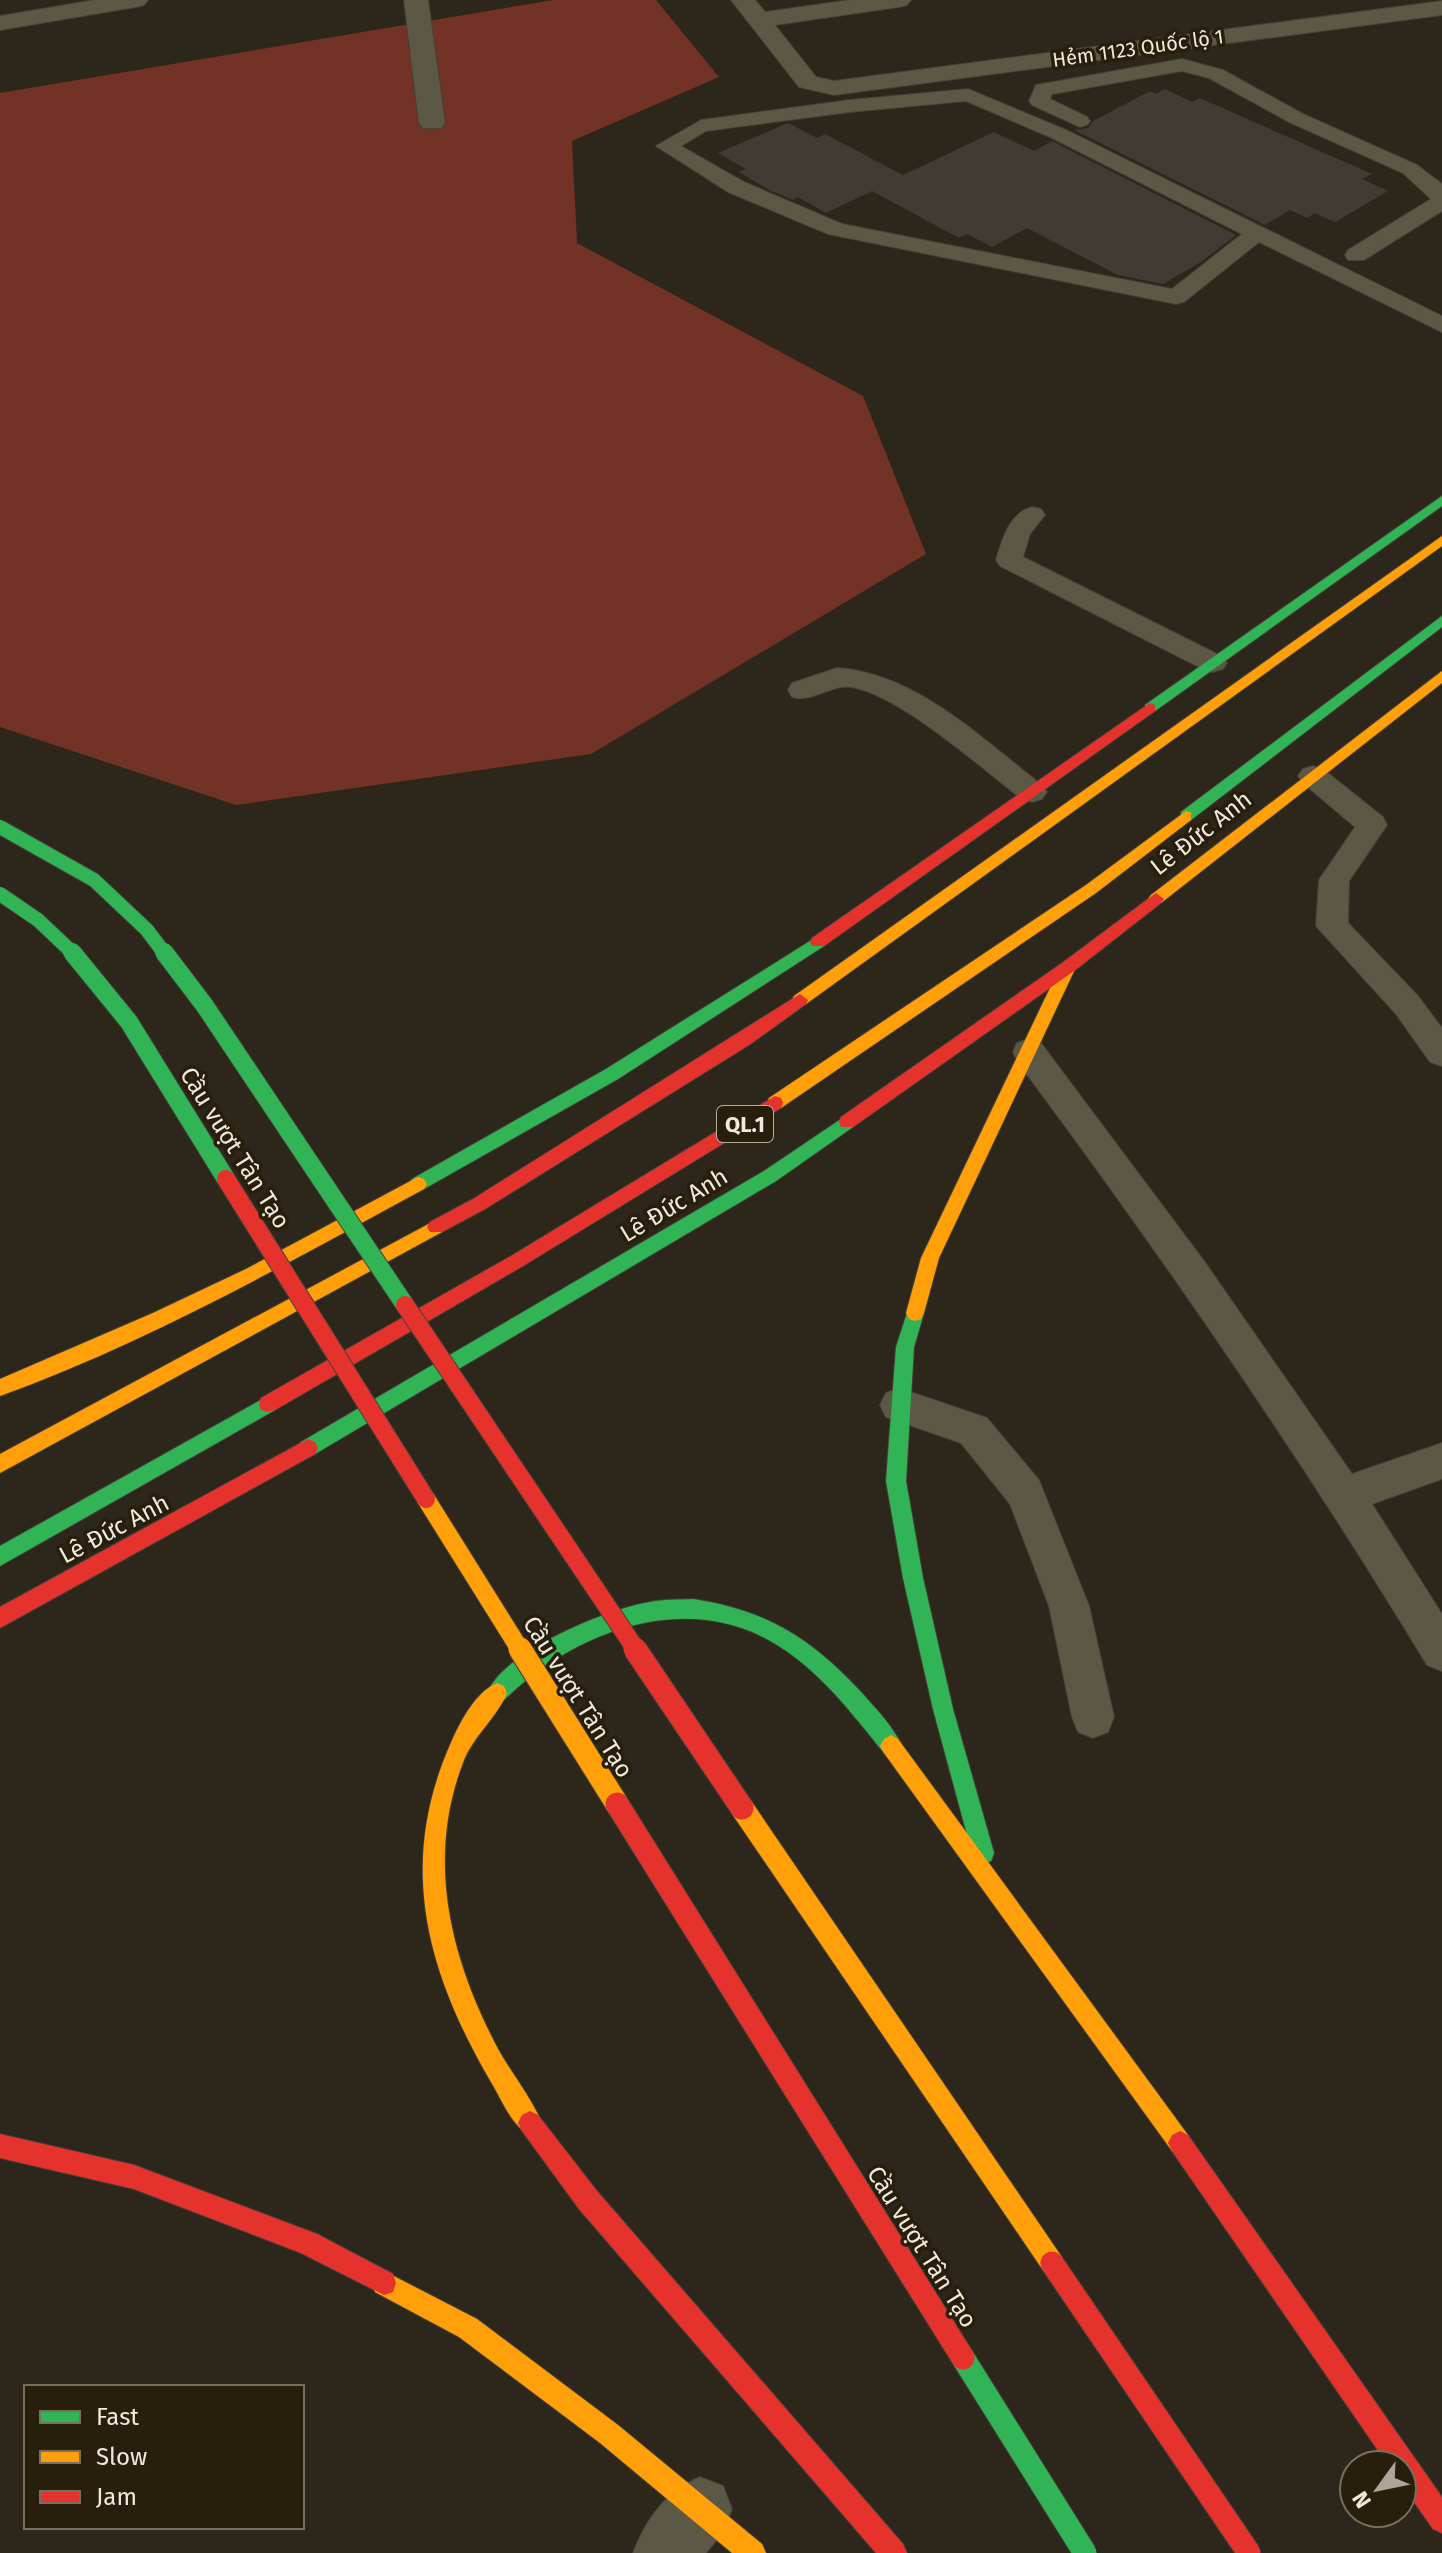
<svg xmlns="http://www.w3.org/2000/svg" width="1442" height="2553" font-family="'Fira Sans',sans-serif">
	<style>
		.green { fill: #723225 }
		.building { fill: #423b33 }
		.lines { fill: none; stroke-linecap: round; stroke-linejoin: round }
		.lane-casing { stroke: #464038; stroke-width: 2 }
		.street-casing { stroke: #464038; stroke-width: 2 }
		.fast-casing { stroke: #464038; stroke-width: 2 }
		.slow-casing { stroke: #464038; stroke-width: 2 }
		.jam-casing { stroke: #464038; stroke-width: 2 }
		.lane { fill: #5b5845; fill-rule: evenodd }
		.street { fill: #5b5845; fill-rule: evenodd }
		.fast { fill: #30b455; fill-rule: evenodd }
		.slow { fill: #ff9f0a; fill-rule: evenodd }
		.jam { fill: #e5322d; fill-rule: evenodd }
		.fast-bridge-far2-casing { stroke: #464038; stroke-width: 16; stroke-linecap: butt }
		.fast-bridge-far1-casing { stroke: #464038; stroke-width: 20; stroke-linecap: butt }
		.fast-bridge-casing { stroke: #464038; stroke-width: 25; stroke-linecap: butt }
		.slow-bridge-far1-casing { stroke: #464038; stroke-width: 20; stroke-linecap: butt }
		.slow-bridge-casing { stroke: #464038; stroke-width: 25; stroke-linecap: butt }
		.jam-bridge-far1-casing { stroke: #464038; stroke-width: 20; stroke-linecap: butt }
		.jam-bridge-casing { stroke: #464038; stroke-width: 25; stroke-linecap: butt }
		.fast-bridge-far2 { stroke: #30b455; stroke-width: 14 }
		.fast-bridge-far1 { stroke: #30b455; stroke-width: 18 }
		.fast-bridge { stroke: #30b455; stroke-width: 23 }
		.slow-bridge-far1 { stroke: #ff9f0a; stroke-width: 18 }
		.slow-bridge { stroke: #ff9f0a; stroke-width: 23 }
		.jam-bridge-far1 { stroke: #e5322d; stroke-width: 18 }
		.jam-bridge { stroke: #e5322d; stroke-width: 23 }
		.labels { text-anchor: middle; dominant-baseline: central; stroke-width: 7; stroke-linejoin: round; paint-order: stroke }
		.far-street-label { font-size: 20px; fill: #f0e9de; stroke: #281e0c }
		.shield { fill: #281e0c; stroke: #b4ac9f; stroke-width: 2 }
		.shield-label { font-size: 22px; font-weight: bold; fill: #f0e9de }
		.street-label { font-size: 24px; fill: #f0e9de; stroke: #281e0c }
	</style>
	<rect width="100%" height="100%" fill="#2c261b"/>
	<polygon class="green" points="553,0 656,0 719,77 572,141 577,243 863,396 926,554 591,754 236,805 0,727 0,93"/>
	<g class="building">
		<polygon points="1165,89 1192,102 1200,98 1372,174 1362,179 1388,191 1335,222 1315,213 1307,218 1290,210 1265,225 1074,130 1088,128 1093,121 1150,91 1156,94"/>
		<polygon points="788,123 817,138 825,134 903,175 994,132 1034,151 1052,141 1236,235 1201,262 1163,284 1118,275 1027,228 992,247 967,234 959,238 872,191 826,213 798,197 793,200 769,190 739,172 746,169 718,153"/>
	</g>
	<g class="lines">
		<defs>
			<g id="lane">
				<polygon points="1182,59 1223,70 1303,114 1417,165 1442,184 1442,211 1364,260 1348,260 1345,255 1348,250 1431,199 1403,173 1289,122 1209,78 1182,71 1052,94 1050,99 1087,117 1090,121 1087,125 1080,127 1032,105 1029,101 1036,85"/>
				<path d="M968,89L1066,130L1442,316V332L1259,242L1184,302L1176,304L828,234L728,192L656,146L701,120L850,100ZM966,101L1052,138L1242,234L1172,289L842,224L744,182L681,146L706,131L850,112Z"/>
				<path d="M1032,507L1041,509L1045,515L1030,534L1023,557L1223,657L1227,663L1223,669L1213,672L1203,669L1000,566L996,560C1002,540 1009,513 1032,507Z"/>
				<path d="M837,668C916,673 982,739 1042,785L1047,792L1042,799L1032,802L1022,799C981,768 900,695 851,687C830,684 813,703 792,697L788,690L792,683Z"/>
				<polygon points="1313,766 1323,769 1383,817 1387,825 1349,881 1348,923 1418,996 1442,1028 1442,1066 1430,1062 1396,1014 1316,926 1319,880 1355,827 1303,783 1298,776 1303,769"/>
				<path d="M1029,1039L1041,1043L1204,1261L1352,1474L1442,1443V1479L1372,1504L1442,1614V1671L1427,1665C1301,1457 1163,1257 1017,1061L1013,1052L1017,1043Z"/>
				<polygon points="899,1388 987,1418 1039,1480 1089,1606 1114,1717 1108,1732 1093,1738 1078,1732 1072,1717 1049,1606 1010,1504 961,1443 886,1417 880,1405 886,1393"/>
			</g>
			<g id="street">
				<polygon points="95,0 148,0 144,5 136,7 0,30 0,16"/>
				<polygon points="404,0 428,0 445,123 441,128 423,128 419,123"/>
				<polygon points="731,0 755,0 765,12 850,0 911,0 907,5 899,7 775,25 816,77 834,81 1442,1 1442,15 834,95 799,87"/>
				<path d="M700,2477L723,2486L732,2509L723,2532L706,2553H633C646,2519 666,2491 700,2477Z"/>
			</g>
			<g id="fast">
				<polygon points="1442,496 1442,506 1155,711 1145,711 1145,705"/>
				<polygon points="1442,616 1442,627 1191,820 1181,820 1181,812"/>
				<polygon points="818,936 826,942 824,946 618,1079 424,1189 412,1189 409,1184 412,1179 606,1069"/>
				<polygon points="847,1115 855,1122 853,1127 776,1181 315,1454 308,1457 301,1454 298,1448 301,1442 764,1171"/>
				<polygon points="915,1305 921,1307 924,1313 914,1347 906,1481 923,1578 953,1709 994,1853 991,1861 983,1864 975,1861 972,1853 933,1709 903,1578 886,1481 896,1347 909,1307"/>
				<polygon points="268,1396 275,1398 277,1404 275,1410 0,1566 0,1546"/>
				<path d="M693,1599C766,1610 811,1638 861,1692C875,1708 893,1726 902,1746L898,1753L891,1757L884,1753C849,1709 812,1661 761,1636C673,1593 569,1636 504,1700L497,1703L490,1700L487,1693C504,1651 607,1609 650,1602C664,1599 679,1600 693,1599Z"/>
			</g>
			<g id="slow">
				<polygon points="1442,536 1442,546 806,1004 794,1004 792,1000 794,996"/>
				<polygon points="1442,671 1442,683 1161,903 1151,903 1148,899 1151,895"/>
				<polygon points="1186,811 1191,812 1191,820 1096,893 781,1108 769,1108 767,1103 769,1098 1086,885"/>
				<polygon points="1068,961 1076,967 939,1258 924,1313 921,1319 915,1321 909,1319 906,1313 921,1258 1060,967"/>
				<path d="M418,1177L424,1179L427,1184L424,1189C286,1264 148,1342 0,1396V1379L153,1313L246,1269Z"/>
				<polygon points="436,1220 442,1222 445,1227 442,1232 0,1473 0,1454"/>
				<path d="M497,1683L504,1686L507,1693C498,1716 475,1734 464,1760C425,1859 450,1958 498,2049C512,2074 531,2097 542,2123L538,2131L530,2135C512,2127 501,2098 491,2082C427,1972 397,1866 450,1745C459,1724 475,1692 497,1683Z"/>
				<polygon points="891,1735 898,1739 1188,2135 1192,2143 1188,2151 1180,2155 1172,2151 884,1753 880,1746 884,1739"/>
				<polygon points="384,2271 477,2319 618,2425 762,2544 766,2553 732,2553 600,2443 459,2337 375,2292 372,2283 375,2274"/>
			</g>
			<g id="jam">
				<polygon points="1150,703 1155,705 1155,711 824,946 812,946 810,942 812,938"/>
				<polygon points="1156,893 1164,899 1161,903 1074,971 853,1127 841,1127 839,1122 841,1117 1062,963"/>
				<polygon points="800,994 808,1000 806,1004 749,1045 485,1209 442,1232 430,1232 427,1227 430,1222 473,1199"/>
				<polygon points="775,1096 781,1098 783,1103 781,1108 523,1266 275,1410 268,1412 261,1410 259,1404 261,1398 511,1256"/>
				<polygon points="308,1439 315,1442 318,1448 315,1454 0,1628 0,1607"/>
				<polygon points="530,2111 538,2115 597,2191 903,2544 907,2553 876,2553 579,2209 522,2131 518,2123 522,2115"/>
				<polygon points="1180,2131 1188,2135 1442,2497 1442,2533 1433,2529 1402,2485 1402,2465 1388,2465 1172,2151 1168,2143 1172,2135"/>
				<polygon points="0,2134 134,2165 317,2234 393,2274 396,2283 393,2292 384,2295 301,2253 134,2189 0,2158"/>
			</g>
		</defs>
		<use href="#lane" class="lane-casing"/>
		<use href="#street" class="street-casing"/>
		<use href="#fast" class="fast-casing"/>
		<use href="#slow" class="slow-casing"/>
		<use href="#jam" class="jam-casing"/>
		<use href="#lane" class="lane"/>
		<use href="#street" class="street"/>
		<use href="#fast" class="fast"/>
		<use href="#slow" class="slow"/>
		<use href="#jam" class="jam"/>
		<defs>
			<g id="fast-bridge-far2">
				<polyline points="0,827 94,880 147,930 165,954"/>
				<polyline points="0,894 38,920 74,954"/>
			</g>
			<g id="fast-bridge-far1">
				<polyline points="72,952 129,1022 226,1179"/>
				<polyline points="164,952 205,1006 405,1305"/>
			</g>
			<polyline id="fast-bridge" points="963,2358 1085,2553"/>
			<polyline id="slow-bridge-far1" points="426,1499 521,1651"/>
			<g id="slow-bridge">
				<polyline points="520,1649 617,1804"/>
				<polyline points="742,1808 1052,2263"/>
			</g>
			<g id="jam-bridge-far1">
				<polyline points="226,1179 426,1499"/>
				<polyline points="405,1305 637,1651"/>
			</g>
			<g id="jam-bridge">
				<polyline points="635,1649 742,1808"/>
				<polyline points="617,1804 963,2358"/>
				<polyline points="1052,2263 1249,2553"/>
			</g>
		</defs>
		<use href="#fast-bridge-far2" class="fast-bridge-far2-casing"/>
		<use href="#fast-bridge-far1" class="fast-bridge-far1-casing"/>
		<use href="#fast-bridge" class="fast-bridge-casing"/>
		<use href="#slow-bridge-far1" class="slow-bridge-far1-casing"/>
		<use href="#slow-bridge" class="slow-bridge-casing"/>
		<use href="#jam-bridge-far1" class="jam-bridge-far1-casing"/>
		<use href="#jam-bridge" class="jam-bridge-casing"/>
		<use href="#fast-bridge-far2" class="fast-bridge-far2"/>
		<use href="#fast-bridge-far1" class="fast-bridge-far1"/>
		<use href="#fast-bridge" class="fast-bridge"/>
		<use href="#slow-bridge-far1" class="slow-bridge-far1"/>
		<use href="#slow-bridge" class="slow-bridge"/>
		<use href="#jam-bridge-far1" class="jam-bridge-far1"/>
		<use href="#jam-bridge" class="jam-bridge"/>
	</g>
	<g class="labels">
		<g class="far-street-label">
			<text transform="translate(1138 48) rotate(-8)">Hẻm 1123 Quốc lộ 1</text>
		</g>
		<rect class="shield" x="717" y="1106" width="56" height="36" rx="6"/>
		<g class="shield-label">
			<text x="745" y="1124">QL.1</text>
		</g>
		<g class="street-label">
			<text transform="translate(1201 833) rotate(-38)">Lê Đức Anh</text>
			<text transform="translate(235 1148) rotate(58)">Cầu vượt Tân Tạo</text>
			<text transform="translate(674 1205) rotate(-31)">Lê Đức Anh</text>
			<text transform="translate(114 1529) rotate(-28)">Lê Đức Anh</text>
			<text transform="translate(578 1697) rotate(58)">Cầu vượt Tân Tạo</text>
			<text transform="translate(922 2247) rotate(58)">Cầu vượt Tân Tạo</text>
		</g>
	</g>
	<rect x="24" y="2385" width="280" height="144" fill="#281e0c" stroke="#786f60" stroke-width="2"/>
	<rect x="40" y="2411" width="40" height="12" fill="#30b455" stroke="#786f60" stroke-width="2"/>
	<text x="96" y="2425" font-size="24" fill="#f0e9de">Fast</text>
	<rect x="40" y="2451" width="40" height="12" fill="#ff9f0a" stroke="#786f60" stroke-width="2"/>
	<text x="96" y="2465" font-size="24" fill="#f0e9de">Slow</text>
	<rect x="40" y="2491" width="40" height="12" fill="#e5322d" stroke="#786f60" stroke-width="2"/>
	<text x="96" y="2505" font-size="24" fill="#f0e9de">Jam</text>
	<g transform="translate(1378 2489) rotate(237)"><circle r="38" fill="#281e0c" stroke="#786f60" stroke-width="2"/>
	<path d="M0-6L14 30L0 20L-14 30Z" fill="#aba59a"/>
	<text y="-12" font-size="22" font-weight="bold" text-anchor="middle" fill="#f0e9de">N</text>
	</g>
</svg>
